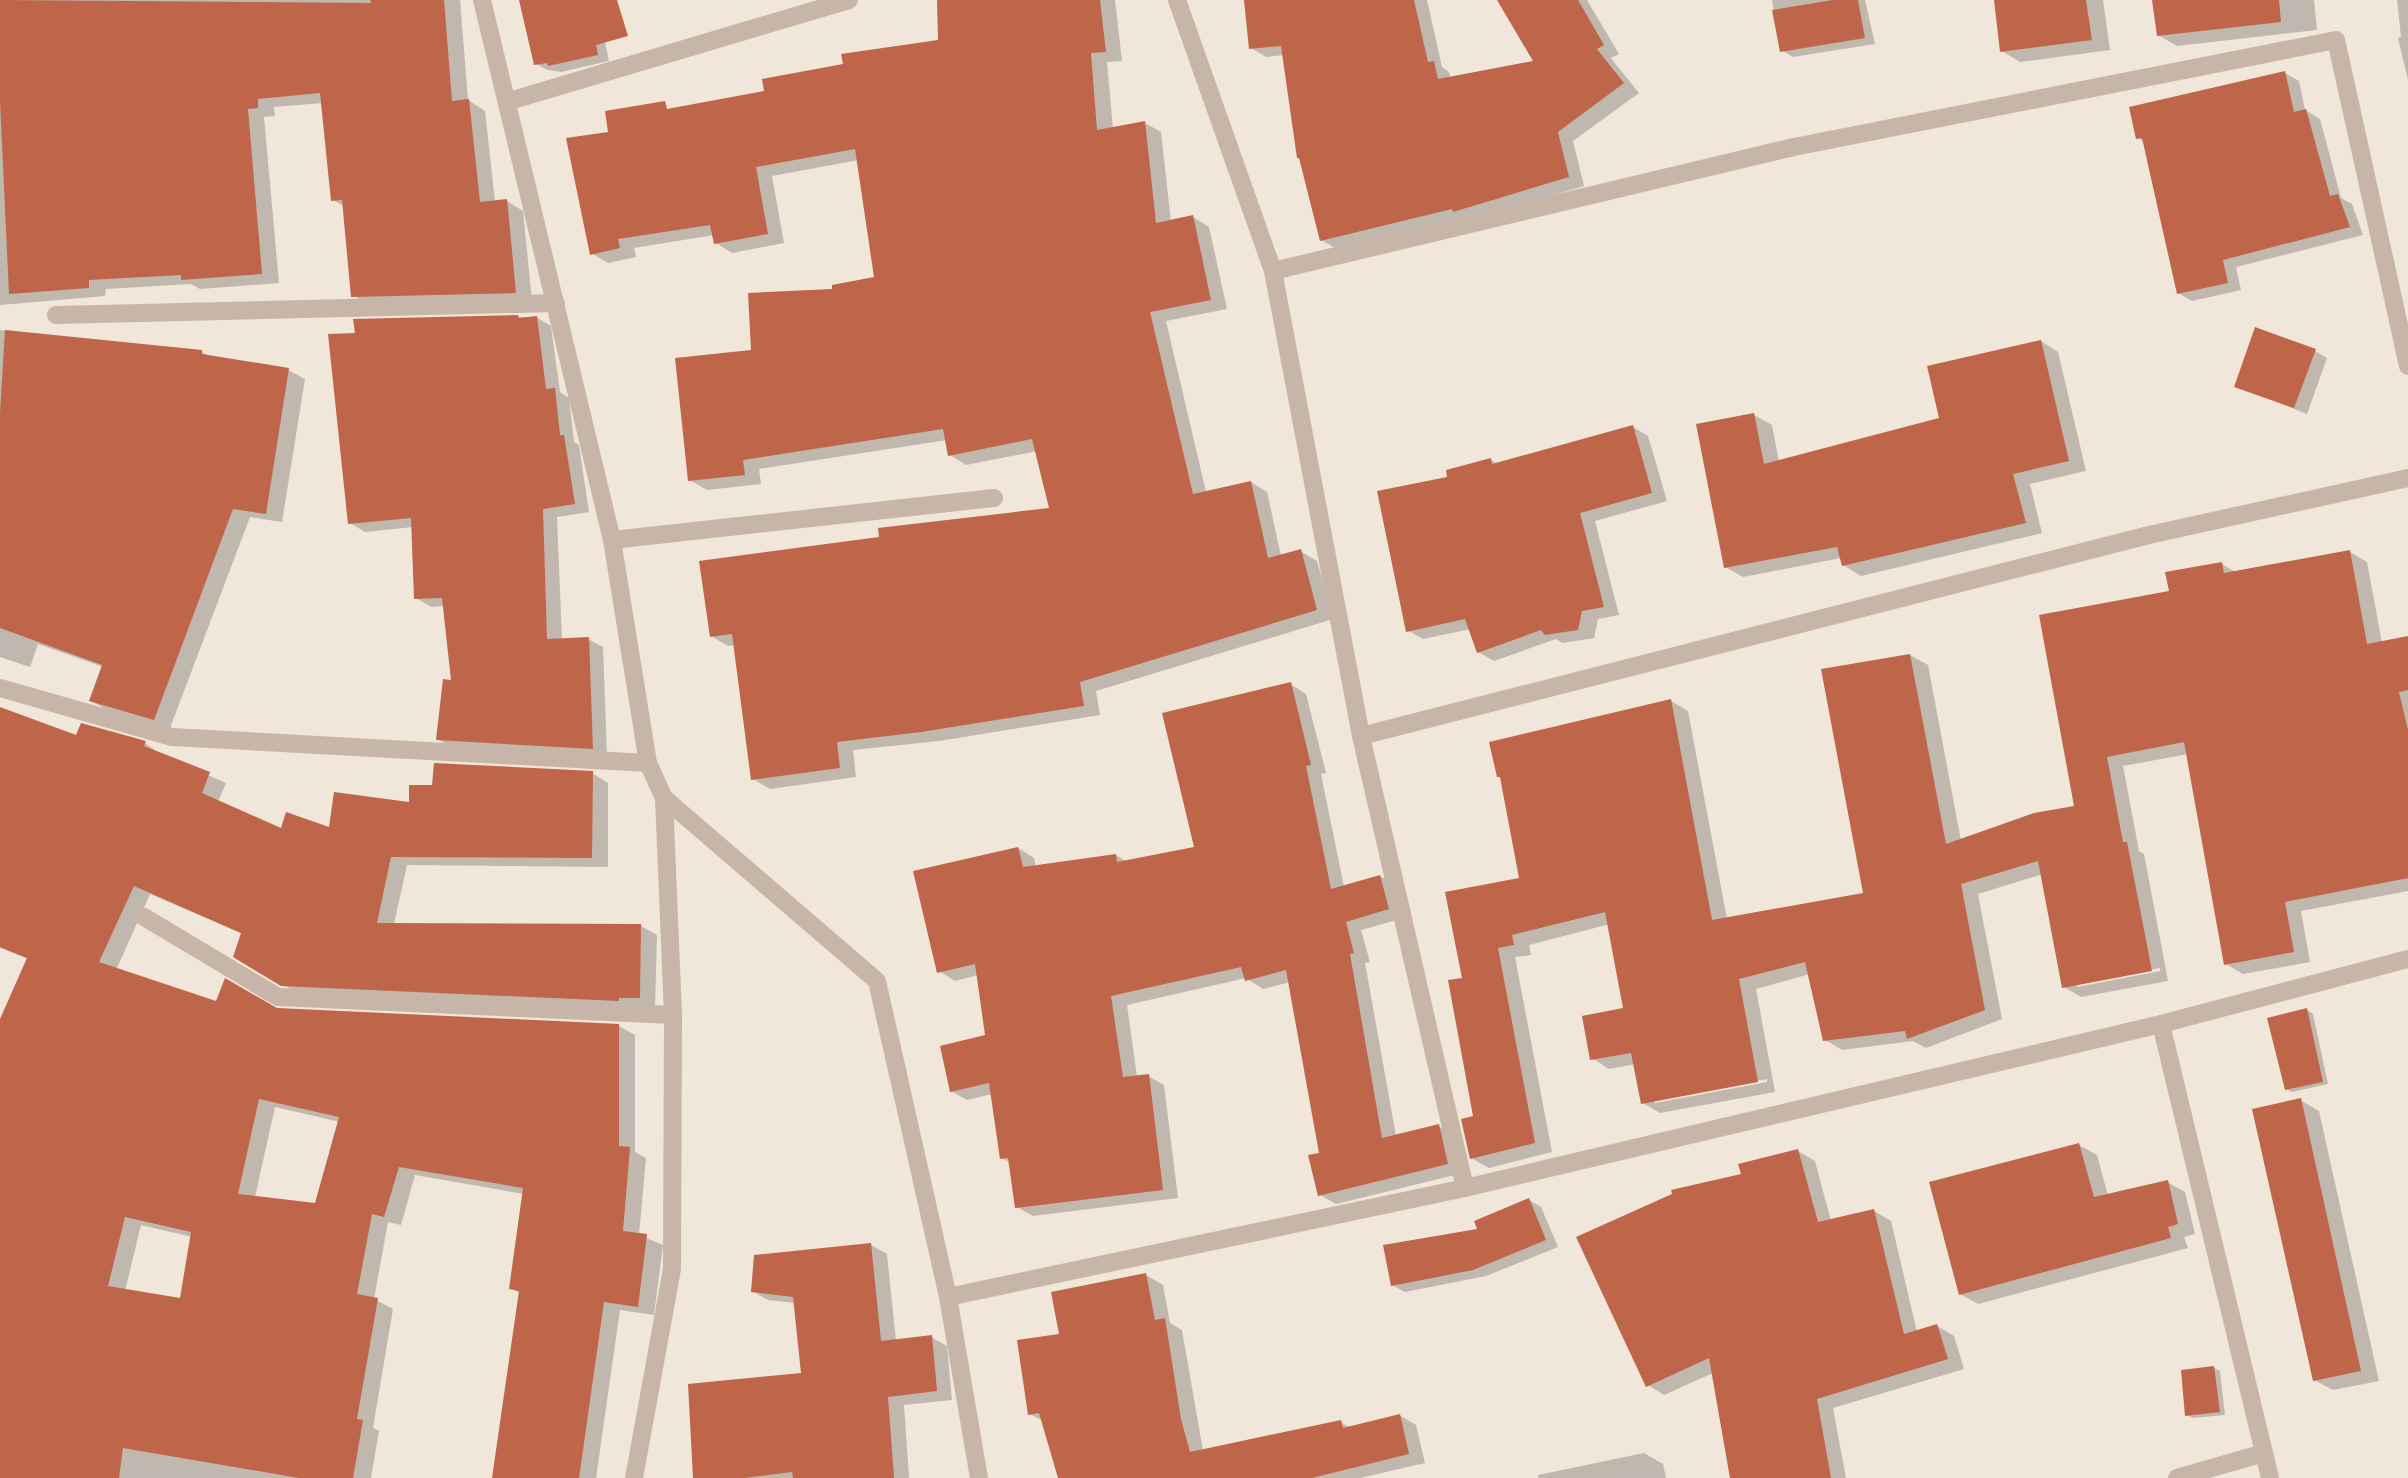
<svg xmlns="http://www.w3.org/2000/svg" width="2408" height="1478" font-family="'Titillium Web',sans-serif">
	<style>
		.shadow { fill: #0003; fill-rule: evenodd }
		.building { fill: #bf6549; fill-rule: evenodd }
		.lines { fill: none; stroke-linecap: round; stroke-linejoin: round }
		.minor { stroke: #c7b6a7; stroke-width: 18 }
	</style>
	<rect width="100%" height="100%" fill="#f0e6da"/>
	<g class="shadow">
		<polygon points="0,0 460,0 468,100 485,111 495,202 507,201 523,211 532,301 370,305 353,295 344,206 333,200 323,103 274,107 275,116 264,117 279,283 200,289 191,284 106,289 105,296 0,305"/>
		<polygon points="521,0 596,0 609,61 561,72 548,70 536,64"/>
		<polygon points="939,0 1115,0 1122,61 1107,62 1113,129 1145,123 1161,132 1171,222 1193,217 1209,227 1227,309 1166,321 1206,492 1251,482 1267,492 1281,556 1300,551 1317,561 1333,619 1096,691 1100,715 939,741 853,750 856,777 770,789 753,779 735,645 728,646 711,636 881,538 1051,509 1037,451 966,465 950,455 947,440 759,469 761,484 707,490 690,480 753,352 834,291 876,278 859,160 772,176 784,243 732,253 716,243 714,235 634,248 636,257 608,263 591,253 615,132 766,93 845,65 940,41"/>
		<polygon points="1246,0 1427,0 1442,67 1449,72 1451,79 1536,62 1499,0 1587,0 1619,54 1611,58 1639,93 1573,141 1584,186 1470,220 1337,249 1321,240 1284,55 1266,57 1251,48"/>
		<polygon points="1772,0 1865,0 1875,44 1793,57 1781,50"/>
		<polygon points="1995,0 2103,0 2110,50 2020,62 2002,51"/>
		<polygon points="2154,0 2314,0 2317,30 2177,46 2158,35"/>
		<polygon points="2397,0 2408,0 2408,80 2398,38 2401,37"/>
		<polygon points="2285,73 2299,81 2305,110 2320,119 2341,198 2352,204 2363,235 2236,267 2241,290 2192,301 2178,293 2145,142 2138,138"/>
		<polygon points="536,317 551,326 560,392 569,398 574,442 579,445 589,512 557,517 562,640 588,639 603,647 607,756 453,748 438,739 453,682 445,606 431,607 416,598 413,527 365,532 350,523 355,321"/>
		<polygon points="0,330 202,352 212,358 288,370 305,379 282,522 250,517 170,728 107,710 91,701 103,667 38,644 30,667 0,657"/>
		<polygon points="2041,341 2058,352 2086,471 2030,484 2042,533 1861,576 1843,565 1841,558 1743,577 1725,567 1754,415 1772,425 1779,462 1941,419"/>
		<polygon points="2315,351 2327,358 2307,414 2236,386"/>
		<polygon points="1633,427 1648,436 1667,501 1595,521 1619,615 1598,619 1594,638 1562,643 1556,639 1494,661 1478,652 1471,629 1423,639 1407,630 1449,478 1491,460 1497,464"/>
		<path d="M2350,552L2367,562L2382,643L2408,638V891L2301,911L2310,962L2243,974L2226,964L2188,754L2123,766L2139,851L2144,854L2168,981L2081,997L2064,987L2043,874L1978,894L2002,1019L1926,1048L1913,1041L1842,1050L1824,1039L1810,974L1756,989L1775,1092L1660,1113L1643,1103L1635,1064L1609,1069L1592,1058L1625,1009L1610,924L1529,945L1531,955L1515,957L1552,1152L1489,1168L1471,1158L1475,1117L1464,979L1521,879L1502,779L1498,776L1671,701L1688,711L1727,919L1865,894L1910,655L1928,665L1961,841L2076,807L2171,592L2222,564L2237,573ZM2160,968V971L2077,987V983ZM1767,1079V1082L1655,1103V1100Z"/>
		<polygon points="1290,684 1306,694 1326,773 1321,774 1344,887 1380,876 1396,886 1404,918 1361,930 1370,962 1365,963 1396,1136 1438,1126 1454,1135 1463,1173 1336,1204 1320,1195 1321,1154 1290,982 1263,989 1246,978 1127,1005 1137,1077 1148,1076 1164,1085 1178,1198 1033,1216 1017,1207 1011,1163 1002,1158 992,1094 967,1100 951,1091 987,1037 978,975 955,981 939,971 1018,848 1034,858 1036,867 1116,855 1127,862 1196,848"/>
		<path d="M0,726L145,743L160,754L226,783L218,802L282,830H331L411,804L592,773L608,783V867L407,865L394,924L641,926L657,935L655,1007L299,994L235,956L243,934L150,894L116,970L217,1003L277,1010L619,1026L635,1035V1152L646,1158L639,1235L663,1245L654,1315L620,1310L596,1478H494L520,1293L511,1288L524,1194L415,1175L401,1225L388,1222L374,1299L393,1309L373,1428L379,1431L371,1478H0V1023L28,959L0,948ZM275,1107L340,1122L316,1205L255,1197ZM141,1225L192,1237L181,1300L125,1291Z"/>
		<polygon points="2307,1010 2313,1014 2328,1084 2292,1092 2286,1089"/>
		<polygon points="2300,1100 2319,1111 2379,1381 2333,1390 2314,1380"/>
		<polygon points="2079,1145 2097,1155 2108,1196 2167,1182 2185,1192 2195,1234 2184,1237 2188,1248 1978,1304 1960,1294"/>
		<polygon points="1798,1151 1815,1161 1831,1221 1874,1211 1891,1221 1917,1332 1937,1326 1954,1336 1964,1369 1833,1408 1846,1478 1732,1478 1713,1373 1664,1395 1648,1385 1743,1175"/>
		<polygon points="1529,1200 1541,1207 1558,1247 1486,1276 1405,1292 1392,1285"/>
		<polygon points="871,1245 887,1254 896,1341 931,1337 947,1346 952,1400 904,1405 909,1478 695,1478 690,1385 803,1375 795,1303 768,1300 752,1291"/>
		<polygon points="1146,1275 1163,1285 1170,1323 1182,1330 1203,1451 1340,1422 1351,1428 1399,1415 1416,1425 1425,1463 1360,1478 1059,1478 1043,1421 1030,1414 1061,1335"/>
		<polygon points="2214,1368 2220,1371 2225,1415 2193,1418 2187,1415"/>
		<polygon points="1644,1453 1663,1464 1666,1478 1538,1478 1538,1475"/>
	</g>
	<g class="building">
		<polygon points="0,0 371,3 370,0 444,0 452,101 469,99 480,202 507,199 516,293 351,297 342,200 331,201 320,93 258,99 258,108 248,109 262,274 181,280 181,275 89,280 89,288 9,294 0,101"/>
		<polygon points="519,0 617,0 628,36 596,45 598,55 548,66 547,63 534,65"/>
		<polygon points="937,0 1100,0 1106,52 1091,53 1097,130 1145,121 1156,223 1193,215 1211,300 1150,312 1193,494 1251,481 1268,558 1301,549 1317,610 1080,682 1084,706 921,732 837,742 840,768 751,780 732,634 710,637 699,561 879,537 878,528 1049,508 1032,439 948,456 943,429 743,460 745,475 688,481 675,358 751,350 748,293 832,289 832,285 874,277 855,149 756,167 768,234 714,244 710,225 618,239 620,248 590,255 566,138 608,132 605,111 665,101 667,109 764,91 762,79 843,64 841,54 938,40"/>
		<polygon points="1244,0 1414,0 1428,62 1434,61 1438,79 1533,61 1497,0 1578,0 1604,45 1597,49 1624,83 1558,132 1569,177 1453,212 1452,209 1320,241 1299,158 1297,158 1281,46 1249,49"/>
		<polygon points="1833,0 1858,0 1865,38 1780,52 1772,10"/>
		<polygon points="1994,0 2086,0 2092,40 2000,52"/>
		<polygon points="2152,0 2279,0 2281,22 2157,36"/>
		<polygon points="2285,71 2294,112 2306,109 2330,196 2338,194 2350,227 2223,260 2228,283 2177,294 2142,138 2136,139 2129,107"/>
		<polygon points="518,315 519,318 537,316 546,389 555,388 560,435 564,435 575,504 543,509 547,639 589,637 593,749 436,740 443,679 451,680 442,598 414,599 411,518 348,524 328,334 355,333 353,319"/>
		<polygon points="2255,327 2316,349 2294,408 2234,387"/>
		<polygon points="5,330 202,350 202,354 289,368 266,514 233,509 154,720 89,701 102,665 0,628 0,413"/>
		<polygon points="2041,340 2069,461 2013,474 2026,523 1842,566 1837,547 1724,568 1696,424 1754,413 1764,464 1939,418 1927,366"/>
		<polygon points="1633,425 1652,493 1580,513 1604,607 1582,611 1578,630 1545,635 1541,630 1477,653 1465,619 1406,632 1377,491 1447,477 1446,470 1491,458 1492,464"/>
		<polygon points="2350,550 2367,644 2408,636 2408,690 2399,692 2408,730 2408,878 2285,902 2294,952 2224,965 2184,742 2107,757 2123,842 2127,842 2152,971 2062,988 2038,861 1961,884 1985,1010 1907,1039 1905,1031 1823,1041 1805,962 1739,979 1758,1082 1641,1104 1631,1053 1590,1060 1582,1016 1623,1008 1605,912 1512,935 1514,945 1498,948 1535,1143 1470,1159 1461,1119 1473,1116 1448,980 1462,978 1445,892 1519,878 1500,777 1497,777 1489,742 1671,699 1712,920 1863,893 1821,669 1910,654 1946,844 2034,813 2074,806 2039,615 2169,591 2165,572 2222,562 2224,573"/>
		<polygon points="1291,682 1311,765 1306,766 1331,889 1380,875 1389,909 1346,922 1354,953 1350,954 1382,1138 1439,1124 1448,1164 1318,1196 1308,1155 1319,1153 1286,970 1245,981 1241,967 1111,996 1123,1077 1149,1074 1163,1190 1015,1208 1008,1158 1000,1159 989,1083 950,1092 940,1046 985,1035 975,964 937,973 913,871 1018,847 1023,867 1116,854 1117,862 1194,847 1162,713"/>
		<path d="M0,707L76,735L81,723L146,741L144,746L210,772L202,793L281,828L286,812L329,827L334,792L409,802V785H432L434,763L593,771L592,858L391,857L377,923L641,924L640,998H619V1001L281,986L233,957L241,933L134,886L99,962L216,1001L225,978L277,1008L619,1024V1146L630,1147L623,1231L647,1234L638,1307L604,1302L579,1478H492L519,1291L509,1289L523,1188L399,1167L384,1217L372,1214L357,1294L378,1298L357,1419L363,1420L353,1478H299L123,1448L119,1478H0V1019L27,958L0,947ZM259,1099L339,1117L315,1203L238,1194ZM125,1217L191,1232L180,1298L108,1286Z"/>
		<polygon points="2307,1008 2323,1082 2285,1090 2267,1018"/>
		<polygon points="2301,1098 2361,1371 2313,1381 2252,1109"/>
		<polygon points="2079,1143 2094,1197 2168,1180 2178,1224 2168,1227 2171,1238 1959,1295 1929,1182"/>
		<polygon points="1798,1149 1818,1222 1874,1209 1904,1334 1937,1324 1948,1359 1817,1399 1831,1478 1730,1478 1709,1358 1646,1387 1576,1237 1672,1194 1671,1190 1741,1174 1738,1164"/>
		<polygon points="1529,1198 1546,1240 1473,1270 1391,1286 1383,1245 1477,1229 1474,1221"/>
		<polygon points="871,1243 881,1341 932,1335 937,1391 888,1397 894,1478 793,1478 792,1472 745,1478 693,1478 688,1384 801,1373 793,1297 751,1292 754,1255"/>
		<polygon points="1146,1273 1155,1320 1165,1318 1181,1419 1190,1452 1341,1420 1343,1428 1400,1414 1409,1454 1312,1478 1058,1478 1039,1413 1028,1415 1017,1340 1059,1334 1051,1292"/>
		<polygon points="2214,1366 2220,1412 2185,1416 2181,1370"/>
	</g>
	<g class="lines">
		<g class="minor">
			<polyline points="482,0 612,540 648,763 664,798 673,1015 672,1269 634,1478"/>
			<polyline points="1177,0 1273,271 1361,736 1465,1188 2161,1024 2408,959"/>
			<polyline points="509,101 849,0"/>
			<polyline points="1273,271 1794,147 2336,40 2408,366"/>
			<polyline points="56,315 556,303"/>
			<polyline points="612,540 994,498"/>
			<polyline points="0,688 172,737 648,763"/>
			<polyline points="1361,736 2149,535 2408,478"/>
			<polyline points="664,798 877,981 948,1297 979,1478"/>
			<polyline points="144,917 278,997 673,1015"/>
			<polyline points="2161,1024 2270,1478"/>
			<polyline points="948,1297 1465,1188"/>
			<polyline points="2177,1478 2264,1453"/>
		</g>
	</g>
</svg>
